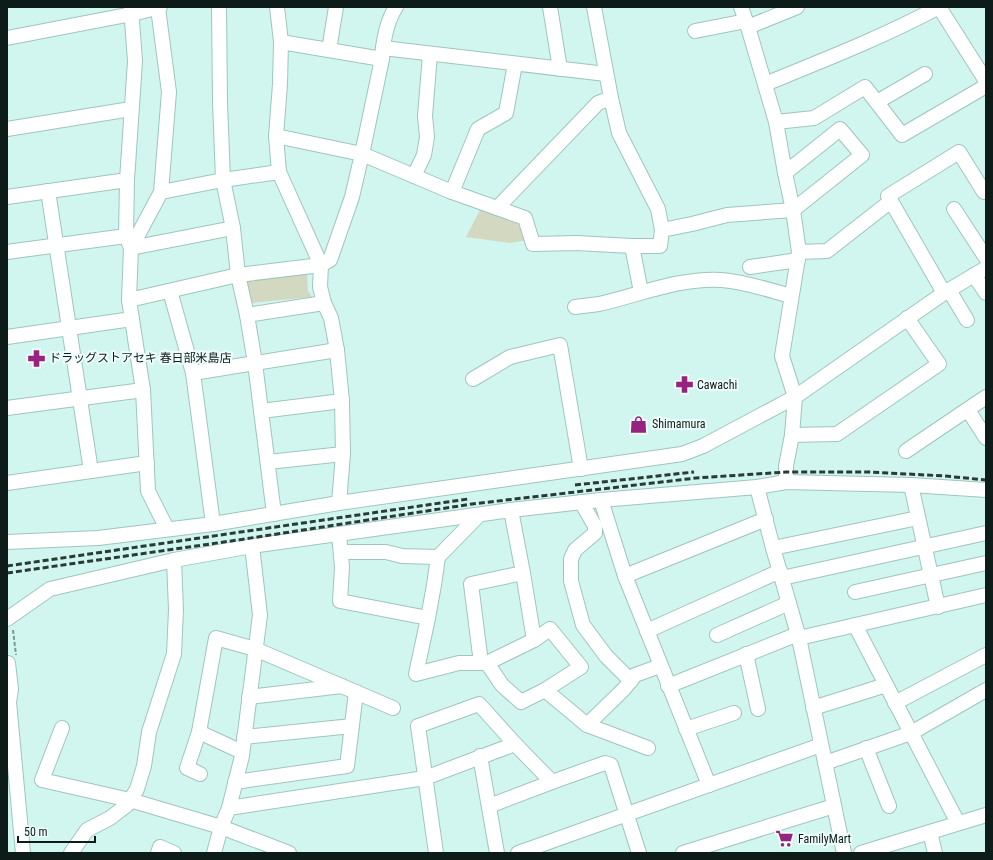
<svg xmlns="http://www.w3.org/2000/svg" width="993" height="860" font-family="'Roboto Condensed','Noto Sans JP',sans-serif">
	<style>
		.green { fill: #d2d9c0 }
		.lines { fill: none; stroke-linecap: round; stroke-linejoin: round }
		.minor-casing { stroke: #a0c5be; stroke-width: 16 }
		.path { stroke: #7d9994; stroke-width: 2; stroke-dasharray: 4 2; stroke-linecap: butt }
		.minor { stroke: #fff; stroke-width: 14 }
		.rail { stroke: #293a37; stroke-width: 3; stroke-dasharray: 6 3; stroke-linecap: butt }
		.labels { text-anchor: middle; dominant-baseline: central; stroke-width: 4; stroke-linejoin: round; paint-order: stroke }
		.poi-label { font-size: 12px; fill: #0d1b19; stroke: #effefb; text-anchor: start }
	</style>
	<rect width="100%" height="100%" fill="#d0f6ef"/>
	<g class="green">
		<polygon points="481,208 523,221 528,240 510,243 466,237"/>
		<polygon points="307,271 308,291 312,297 240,304 237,279"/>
	</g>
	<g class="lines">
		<defs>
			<g id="minor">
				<polyline points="131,7 135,61 127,180 126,236 131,248 129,300 143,390 148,491 167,529"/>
				<polyline points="219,7 220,102 223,180 233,228 238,275 247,315 255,363 274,514"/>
				<polyline points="277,7 281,42 280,84 276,136 279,172 321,265 320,287 324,303 331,318 337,350 342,401 343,454 339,503"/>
				<path d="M396,7C387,21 383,42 382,59L362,154L452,192L525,218L533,244L576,243L632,246H660L662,230L692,224L727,215L793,210L862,155L840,129L785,173"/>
				<polyline points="550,7 560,69"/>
				<polyline points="741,7 748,27 776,122 785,173 793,210 799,252 782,356 795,397 792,435 786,466 786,482"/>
				<polyline points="939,7 986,81"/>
				<polyline points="748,27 797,7"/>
				<polyline points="695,31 746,21"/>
				<polyline points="7,38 132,14 160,7"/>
				<polyline points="281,42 382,59"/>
				<polyline points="383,48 606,74"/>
				<polyline points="329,50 336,7"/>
				<path d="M765,84C824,60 883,37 939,7"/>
				<polyline points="611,98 619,133 658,209 662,230"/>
				<polyline points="877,102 925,74"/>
				<polyline points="776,122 814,118 865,87 902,135 986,86"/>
				<polyline points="7,129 131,109"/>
				<polyline points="414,176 424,155 427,137 425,116 430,54"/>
				<polyline points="48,191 91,471"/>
				<polyline points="161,192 223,180 279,172"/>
				<polyline points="452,192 478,129 506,113 515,64"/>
				<polyline points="7,197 127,180"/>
				<polyline points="497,208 598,103 611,98 594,7"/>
				<polyline points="954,209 986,258"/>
				<polyline points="632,246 641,292"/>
				<polyline points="131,248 161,192 169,92 158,8"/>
				<polyline points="131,248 233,228"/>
				<polyline points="7,252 126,236"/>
				<polyline points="799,252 827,251 891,201"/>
				<polyline points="750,267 798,260"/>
				<polyline points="974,275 986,293"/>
				<polyline points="949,290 967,320"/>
				<polyline points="170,291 193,373 213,524"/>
				<polyline points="944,293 888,196 959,152 984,192 986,190"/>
				<polyline points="129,300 238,275 321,265 330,260 352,197 362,154 276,136"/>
				<path d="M575,307C583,306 591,305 599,304C639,295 681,277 722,280C746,282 769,290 791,296"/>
				<polyline points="247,315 324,303"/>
				<polyline points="7,337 132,319"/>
				<polyline points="193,373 337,350"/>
				<polyline points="473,379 510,357 560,345 581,469"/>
				<polyline points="7,408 143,390"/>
				<polyline points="968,410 986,438"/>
				<polyline points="261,411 342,401"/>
				<polyline points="792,435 837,434 939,364 907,318"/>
				<polyline points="906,451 986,397"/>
				<polyline points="268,462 343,454"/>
				<polyline points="7,483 147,463"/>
				<polyline points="911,485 938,607"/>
				<polyline points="757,487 773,548 799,638 844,853"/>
				<polyline points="601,500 625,576 709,785"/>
				<polyline points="581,502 595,526 595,533 575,550 571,559 571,581 583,625 606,656 631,681"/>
				<polyline points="339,534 342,567 340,601 428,618 416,674 459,663 487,663 534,640 523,573 511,510"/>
				<polyline points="7,542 98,538 213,524 339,503 682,454 703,446 795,397 944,293 986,268"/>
				<polyline points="773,548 918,518"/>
				<polyline points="341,552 386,552 402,556 438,557"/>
				<polyline points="625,576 766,519"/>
				<polyline points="782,578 986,533"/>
				<polyline points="855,592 986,563"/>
				<polyline points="428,618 434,585 438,557 479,515"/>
				<polyline points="7,619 50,589 174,560 252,546 511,510 601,500 757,487 786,482 911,485 986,490"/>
				<polyline points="855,625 958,823"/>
				<polyline points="647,631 780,571"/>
				<polyline points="717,635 789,603"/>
				<polyline points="799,638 986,595"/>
				<polyline points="534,640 550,629 581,667 545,690"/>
				<polyline points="746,654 758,709"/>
				<polyline points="8,663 11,689 9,702 23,853"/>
				<polyline points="481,663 471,584 523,573"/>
				<polyline points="487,663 502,685 521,702 545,690 587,725 648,748"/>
				<polyline points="668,686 798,634"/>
				<polyline points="249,697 342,686"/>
				<polyline points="895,703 986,655"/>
				<polyline points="813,708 886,685"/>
				<polyline points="587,725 624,689 635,675 660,666"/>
				<polyline points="62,728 42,780 130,800 221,827 289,853"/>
				<polyline points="686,729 734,713"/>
				<polyline points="199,732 242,752"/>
				<polyline points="244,737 352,726"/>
				<polyline points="866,748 889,806"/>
				<polyline points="480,756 497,853"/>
				<polyline points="825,763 911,733 986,690"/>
				<polyline points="200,774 187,768 199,732 216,638 255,649 393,708"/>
				<polyline points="235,782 347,766 356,692"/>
				<polyline points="489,806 552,782"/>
				<polyline points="229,808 425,778 515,744"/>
				<polyline points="930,832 935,853"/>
				<polyline points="71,853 87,830 110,818 127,805 137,789 144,766 149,732 174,654 176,610 174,560"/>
				<polyline points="158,853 160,847 174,853"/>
				<polyline points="214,853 221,827 229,808 242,756 260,615 252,546"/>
				<polyline points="436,853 418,726 479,704 515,744 552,782 605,763 611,765 639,853"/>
				<polyline points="518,853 821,745"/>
				<polyline points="683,853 834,806"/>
				<polyline points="861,853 986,815"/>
			</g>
		</defs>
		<use href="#minor" class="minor-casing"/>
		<polyline class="path" points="13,630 16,655"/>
		<use href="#minor" class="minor"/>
		<g class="rail">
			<polyline points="575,485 694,472"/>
			<polyline points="7,566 468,499"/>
			<polyline points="7,573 238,540 472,504 696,478 786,472 869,472 945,476 986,480"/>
		</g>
	</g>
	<defs>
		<symbol id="pharmacy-bare" viewBox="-9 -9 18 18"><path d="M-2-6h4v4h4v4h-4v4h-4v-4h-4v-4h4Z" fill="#972381" stroke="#effefb" stroke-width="2.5" paint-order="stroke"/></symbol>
		<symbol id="shop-bare" viewBox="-9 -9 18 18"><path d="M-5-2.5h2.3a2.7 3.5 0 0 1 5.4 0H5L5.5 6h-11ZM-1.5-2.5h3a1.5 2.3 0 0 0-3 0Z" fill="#972381" stroke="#effefb" stroke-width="2.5" paint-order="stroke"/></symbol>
		<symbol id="supermarket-bare" viewBox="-9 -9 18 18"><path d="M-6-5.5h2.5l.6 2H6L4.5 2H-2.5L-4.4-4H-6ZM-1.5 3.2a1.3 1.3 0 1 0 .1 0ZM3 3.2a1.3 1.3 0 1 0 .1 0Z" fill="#972381" stroke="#effefb" stroke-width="2.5" paint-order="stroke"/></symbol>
	</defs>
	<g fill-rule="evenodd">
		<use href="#pharmacy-bare" x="24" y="346" width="25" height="25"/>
		<use href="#pharmacy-bare" x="672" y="372" width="25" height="25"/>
		<use href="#shop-bare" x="626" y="412" width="25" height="25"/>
		<use href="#supermarket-bare" x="772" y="826" width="25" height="25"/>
	</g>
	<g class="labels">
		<g class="poi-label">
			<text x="49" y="358">ドラッグストアセキ 春日部米島店</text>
			<text x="697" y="385">Cawachi</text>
			<text x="652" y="424">Shimamura</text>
			<text x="798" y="839">FamilyMart</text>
		</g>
	</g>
	<rect width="993" height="860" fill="none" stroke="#0d1b19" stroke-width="16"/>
	<path d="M18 836v6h77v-6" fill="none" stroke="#0d1b19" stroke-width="2"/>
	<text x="24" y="836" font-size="12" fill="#0d1b19" stroke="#effefb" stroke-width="3" paint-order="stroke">50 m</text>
</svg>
